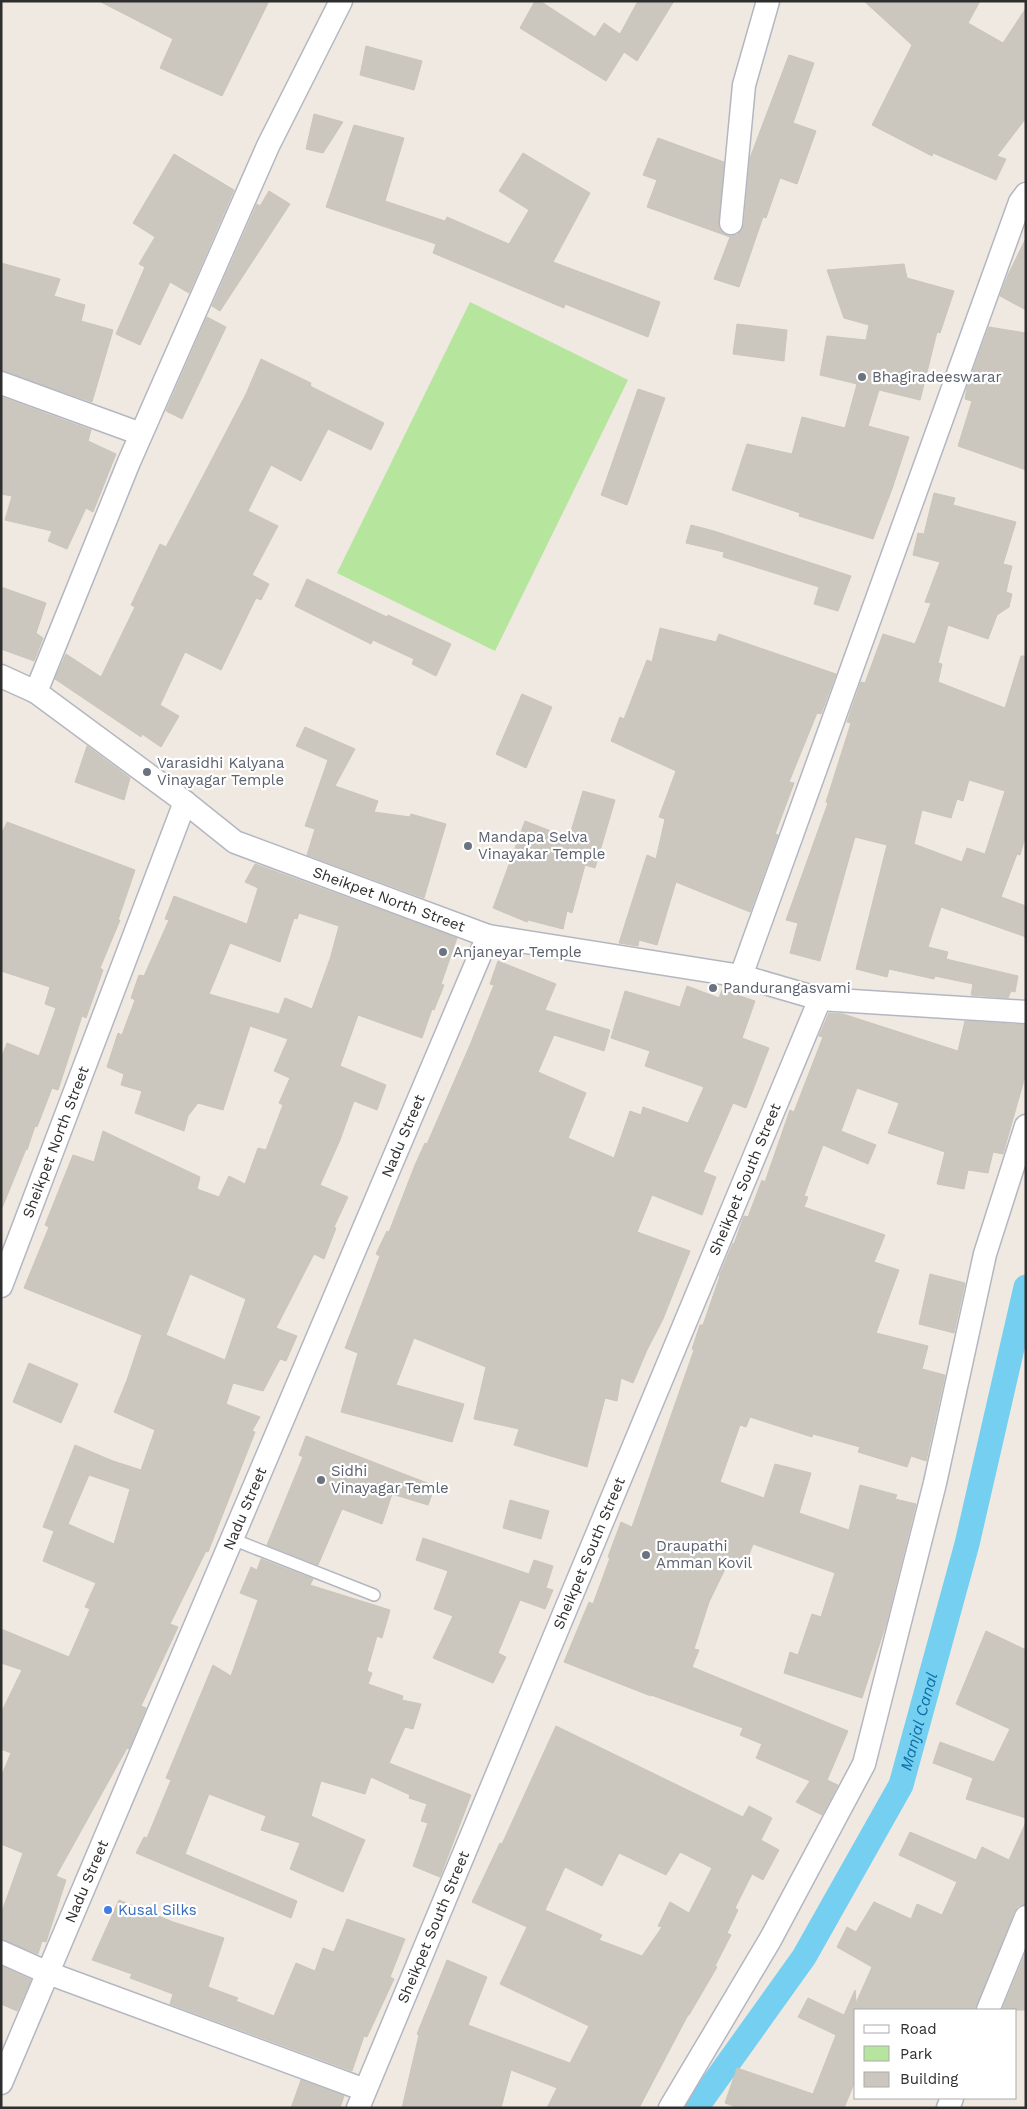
<svg xmlns="http://www.w3.org/2000/svg" width="1027" height="2109" font-family="'Work Sans',sans-serif">
	<style>
		.green { fill: #b6e59e }
		.lines { fill: none; stroke-linecap: round; stroke-linejoin: round }
		.canal { stroke: #75cff0; stroke-width: 25 }
		.building { fill: #cbc7bf; stroke: #cbc5ba; fill-rule: evenodd }
		.lane-casing { stroke: #b4b7c1; stroke-width: 14 }
		.street-casing { stroke: #b4b7c1; stroke-width: 25 }
		.lane { stroke: #fff; stroke-width: 11 }
		.street { stroke: #fff; stroke-width: 22 }
		.worship-dot { fill: #6b7280; stroke: #fff; stroke-width: 2 }
		.shop-dot { fill: #3f7fe0; stroke: #fff; stroke-width: 2 }
		.labels { text-anchor: middle; dominant-baseline: central; stroke-width: 4.5; stroke-linejoin: round; paint-order: stroke }
		.worship-label { font-size: 15px; fill: #5b616d; stroke: #fff; text-anchor: start }
		.street-label { font-size: 15px; fill: #2e2e2e; stroke: #fff }
		.shop-label { font-size: 15px; fill: #366cbe; stroke: #fff; text-anchor: start }
		.water-label { font-size: 16px; font-style: italic; fill: #0d6fa3; stroke: #fff }
	</style>
	<rect width="100%" height="100%" fill="#efe9e1"/>
	<polygon class="green" points="470,302 628,380 495,651 337,573"/>
	<g class="lines">
		<path class="canal" id="s1" d="M696,2108L804,1957L901,1785L967,1544L1026,1287"/>
	</g>
	<g class="building">
		<polygon points="99,1 269,1 222,96 160,68 173,39"/>
		<polygon points="535,1 540,1 595,37 604,23 620,34 638,1 674,1 637,61 624,52 606,81 520,28"/>
		<polygon points="864,1 980,1 968,23 1003,43 1026,8 1026,118 997,156 1006,159 996,180 933,153 932,156 872,125 912,45"/>
		<polygon points="366,46 422,61 414,90 360,75"/>
		<polygon points="789,55 814,63 793,123 816,131 797,184 780,178 766,218 763,217 739,287 714,279 730,237 647,207 657,180 643,175 658,138 724,162 719,228 723,233 729,236 737,235 742,230 744,224 750,158"/>
		<polygon points="314,114 343,122 323,153 306,149"/>
		<polygon points="354,125 404,138 385,201 445,221 447,217 509,244 529,210 499,191 523,153 590,193 553,262 660,302 648,337 565,304 564,308 433,253 436,244 326,207"/>
		<polygon points="174,154 234,190 189,293 170,282 140,345 116,334 145,267 139,264 155,237 133,223"/>
		<polygon points="269,191 290,204 220,311 212,306 257,204 260,206"/>
		<polygon points="1026,238 1026,310 1000,296 1008,275"/>
		<polygon points="1,263 60,279 54,296 85,305 81,321 113,330 92,402 1,370"/>
		<polygon points="904,264 907,278 954,291 940,333 937,332 920,400 879,390 868,426 909,437 892,489 873,539 799,516 800,513 732,490 747,444 792,454 802,417 845,428 857,384 820,375 827,336 866,340 869,325 844,318 827,270"/>
		<polygon points="207,317 226,327 182,419 166,411"/>
		<polygon points="737,324 787,330 784,361 733,354"/>
		<polygon points="989,327 1026,333 1026,470 958,446 972,401 965,399 967,387"/>
		<polygon points="261,359 311,383 310,386 384,423 371,450 328,429 301,481 271,465 248,511 278,526 252,575 269,584 261,600 256,598 221,670 185,652 160,705 179,716 161,747 142,734 141,737 55,679 66,654 101,677 135,607 131,605 160,544 166,547 246,394"/>
		<polygon points="638,389 665,398 627,505 601,495"/>
		<polygon points="1,397 91,430 88,441 116,454 93,512 86,508 67,549 48,541 52,531 5,520 12,496 1,494"/>
		<path d="M934,493L955,498L953,505L1016,522L1003,564L1012,566L1006,592L1012,594L1009,607L997,615L988,639L948,625L938,663L942,664L938,682L1005,708L1021,656H1026V834L1020,855L1017,854L1001,897L1026,906V937L941,907L928,947L948,952L946,959L1018,976L1015,992L1011,991L1008,998L971,995L973,984L935,976L934,979L889,969L887,977L856,969L887,845L855,837L820,961L790,953L798,923L786,920L828,803L826,802L851,723L847,722L861,682L865,683L883,634L915,644L931,603L925,602L940,562L913,555L918,533L924,534ZM969,780L1005,791L985,854L967,848L962,862L914,844L922,810L951,818L957,799L963,801Z"/>
		<polygon points="691,525 714,531 851,576 838,611 814,604 819,587 723,557 724,552 686,543"/>
		<polygon points="307,579 387,617 388,615 451,644 436,676 412,664 414,659 373,640 371,644 295,606"/>
		<polygon points="1,587 46,603 36,633 43,638 34,661 1,649"/>
		<polygon points="660,628 716,642 719,634 836,674 821,714 817,713 789,782 794,783 775,834 778,835 750,912 676,882 657,945 639,940 638,946 619,943 647,855 656,859 665,819 659,817 676,771 611,741 620,717 624,719 647,660 652,662"/>
		<polygon points="522,694 552,707 526,768 496,754"/>
		<polygon points="305,727 355,749 335,786 378,801 374,812 410,817 411,814 446,824 424,898 307,855 315,829 305,826 328,760 296,746"/>
		<polygon points="87,746 130,778 124,800 75,782"/>
		<polygon points="583,791 615,800 595,868 585,865 572,913 567,911 563,929 528,920 527,922 493,908 525,821 569,838"/>
		<polygon points="7,822 135,870 118,920 120,920 100,968 103,970 86,1018 82,1016 58,1090 52,1088 37,1127 35,1126 27,1150 26,1149 2,1208 1,1059 7,1043 39,1056 56,1008 45,1004 50,987 1,971 1,835"/>
		<path d="M255,864L457,938L441,984L444,985L434,1010L432,1009L422,1038L358,1015L340,1066L386,1085L377,1110L354,1101L340,1140L320,1185L348,1197L334,1227L336,1228L324,1259L314,1254L276,1328L297,1336L286,1361L280,1359L263,1391L233,1383L226,1404L260,1417L252,1431L255,1432L208,1552L206,1551L170,1624L178,1627L141,1706L146,1708L129,1749L127,1748L56,1876L66,1880L46,1942L42,1941L38,1954L1,1939V1914L23,1853L1,1844V1777L11,1753L1,1749V1713L22,1670L1,1663V1629L69,1657L90,1609L85,1607L96,1583L43,1561L54,1531L43,1527L75,1445L113,1461L141,1470L155,1430L114,1412L127,1380L142,1335L24,1288L49,1227L45,1225L73,1155L94,1162L103,1131L200,1177L197,1189L219,1197L229,1176L245,1184L258,1148L266,1150L283,1105L279,1103L290,1078L274,1071L288,1039L250,1026L223,1110L198,1103L188,1116L184,1131L135,1113L142,1091L121,1085L124,1074L107,1067L118,1033L122,1035L135,1000L131,998L139,975L144,976L169,920L165,919L174,896L247,924L258,888L245,882ZM299,913L339,926L330,959L312,1009L285,998L279,1014L209,994L230,943L280,962L294,918L297,919ZM190,1274L246,1299L225,1360L166,1335ZM89,1475L130,1489L114,1544L68,1524Z"/>
		<polygon points="498,961 556,984 545,1010 610,1030 604,1051 554,1035 538,1072 586,1093 568,1138 614,1158 630,1111 641,1115 643,1107 688,1123 704,1087 645,1066 650,1051 611,1038 625,991 680,1007 687,986 719,998 722,990 755,1001 742,1038 769,1048 746,1108 733,1103 703,1172 716,1177 702,1215 652,1195 637,1232 690,1251 663,1319 647,1350 633,1383 621,1378 617,1401 605,1398 587,1467 514,1445 519,1429 474,1419 486,1367 414,1338 396,1385 464,1404 452,1442 341,1412 358,1353 345,1348 380,1256 376,1254 387,1231 389,1232 415,1165 425,1143 427,1144 470,1045 494,985 490,984"/>
		<polygon points="829,1013 843,1014 958,1051 965,1021 1026,1025 1026,1073 1003,1154 993,1152 988,1173 968,1170 964,1189 937,1184 945,1152 888,1133 899,1103 857,1088 841,1131 876,1145 868,1164 823,1145 804,1196 808,1197 804,1207 885,1235 874,1262 899,1270 876,1333 928,1346 922,1369 945,1375 926,1461 911,1456 907,1467 858,1452 860,1447 813,1434 812,1437 750,1417 746,1427 740,1425 720,1482 764,1498 775,1464 811,1473 799,1513 849,1530 860,1485 897,1495 895,1499 916,1504 886,1624 862,1698 784,1673 790,1652 798,1655 812,1614 821,1617 835,1573 753,1544 746,1563 734,1559 731,1566 727,1565 709,1602 694,1649 699,1650 692,1667 848,1731 827,1780 838,1785 822,1815 796,1802 810,1781 756,1758 762,1744 740,1735 743,1728 651,1695 651,1696 564,1662 589,1602 593,1604 610,1558 608,1557 621,1522 632,1527 694,1350 692,1349 700,1325 703,1325 720,1276 719,1276 733,1243 734,1244 744,1216 748,1217 762,1180 765,1182 790,1110 794,1112 823,1037 819,1036"/>
		<polygon points="930,1274 965,1283 954,1333 919,1324"/>
		<polygon points="29,1363 78,1384 61,1423 13,1402"/>
		<polygon points="306,1436 435,1486 428,1505 392,1494 382,1524 342,1509 318,1565 267,1545 303,1457 299,1455"/>
		<polygon points="510,1500 549,1511 541,1539 503,1528"/>
		<polygon points="423,1538 529,1574 534,1560 553,1566 546,1588 553,1590 545,1609 520,1600 498,1653 506,1657 493,1683 433,1658 453,1616 434,1609 448,1571 416,1560"/>
		<polygon points="261,1559 313,1579 310,1585 390,1610 382,1638 377,1636 367,1671 372,1673 368,1684 403,1696 402,1700 421,1704 413,1729 405,1727 389,1763 471,1795 440,1877 413,1866 428,1823 421,1821 427,1804 409,1798 410,1795 371,1777 365,1794 321,1781 311,1816 365,1840 343,1892 290,1869 300,1843 261,1830 266,1816 209,1794 185,1854 297,1901 291,1918 136,1853 144,1837 147,1838 171,1780 166,1778 213,1665 231,1676 258,1600 240,1593 251,1567 257,1570"/>
		<polygon points="986,1631 1026,1650 1026,1818 966,1799 973,1778 933,1763 940,1742 994,1762 1010,1729 956,1704"/>
		<path d="M556,1726L743,1817L749,1806L772,1818L761,1840L779,1850L763,1880L752,1874L735,1908L738,1910L727,1933L731,1935L715,1966L717,1967L689,2015H688L639,2108H547L557,2088L511,2070L501,2108H402L419,2035L417,2034L447,1960L487,1977L468,2025L570,2063L589,2026L500,1984L527,1927L472,1902L500,1843L502,1844ZM680,1852L712,1868L689,1913L670,1902L658,1926L662,1927L642,1956L599,1940L602,1935L545,1910L565,1867L602,1886L619,1853L666,1875Z"/>
		<polygon points="1026,1822 1026,1904 1018,1906 1014,1912 975,2010 856,2010 856,2079 844,2108 738,2108 725,2103 737,2068 813,2094 836,2035 798,2017 808,1998 844,2015 855,1990 856,2003 872,1967 837,1947 847,1927 856,1932 874,1902 911,1919 917,1904 942,1915 957,1882 899,1855 910,1832 976,1860 982,1847 1009,1860"/>
		<polygon points="119,1900 173,1922 224,1938 208,1987 238,1998 236,2001 274,2016 296,1963 315,1971 323,1948 334,1952 347,1919 405,1939 390,1977 394,1979 367,2037 364,2036 352,2071 170,2004 173,1994 130,1978 132,1974 92,1960"/>
		<polygon points="1026,1952 1026,2010 1002,2010"/>
		<polygon points="1,1966 31,1980 17,2011 1,2004"/>
		<polygon points="301,2080 344,2096 340,2108 291,2108"/>
	</g>
	<g class="lines">
		<defs>
			<polyline id="lane" points="232,1539 374,1595"/>
			<g id="street">
				<polyline points="731,223 744,85 768,1"/>
				<polyline points="1,383 141,434"/>
				<path id="s2" d="M1,676L36,692L185,802L235,842L488,936L741,976L820,999L1026,1012"/>
				<polyline points="36,692 129,462 268,146 341,1"/>
				<polyline points="741,976 1020,202 1026,194"/>
				<path id="s3" d="M1,1286L185,802"/>
				<polyline points="1,1952 48,1973 365,2090"/>
				<polyline points="988,2010 1026,1917"/>
				<path id="s4" d="M1,2083L488,936"/>
				<path id="s5" d="M358,2108L820,999"/>
				<polyline points="670,2108 770,1940 864,1764 935,1483 985,1254 1026,1126"/>
				<polyline points="948,2108 952,2098"/>
			</g>
		</defs>
		<use href="#lane" class="lane-casing"/>
		<use href="#street" class="street-casing"/>
		<use href="#lane" class="lane"/>
		<use href="#street" class="street"/>
	</g>
	<g class="worship-dot">
		<circle cx="862" cy="377" r="5"/>
		<circle cx="147" cy="772" r="5"/>
		<circle cx="468" cy="846" r="5"/>
		<circle cx="443" cy="952" r="5"/>
		<circle cx="713" cy="988" r="5"/>
		<circle cx="321" cy="1480" r="5"/>
		<circle cx="646" cy="1555" r="5"/>
	</g>
	<circle class="shop-dot" cx="108" cy="1910" r="5"/>
	<g class="labels">
		<g class="worship-label">
			<text x="872" y="377">Bhagiradeeswarar</text>
			<text x="157" y="763">Varasidhi Kalyana<tspan x="157" dy="17">Vinayagar Temple</tspan></text>
			<text x="478" y="837">Mandapa Selva<tspan x="478" dy="17">Vinayakar Temple</tspan></text>
			<text x="453" y="952">Anjaneyar Temple</text>
			<text x="723" y="988">Pandurangasvami</text>
			<text x="331" y="1471">Sidhi<tspan x="331" dy="17">Vinayagar Temle</tspan></text>
			<text x="656" y="1546">Draupathi<tspan x="656" dy="17">Amman Kovil</tspan></text>
		</g>
		<g class="street-label">
			<text stroke="none"><textPath href="#s2" startOffset="452">Sheikpet North Street</textPath></text>
			<text stroke="none"><textPath href="#s4" startOffset="1029">Nadu Street</textPath></text>
			<text stroke="none"><textPath href="#s3" startOffset="154">Sheikpet North Street</textPath></text>
			<text stroke="none"><textPath href="#s5" startOffset="1006">Sheikpet South Street</textPath></text>
			<text stroke="none"><textPath href="#s4" startOffset="624">Nadu Street</textPath></text>
			<text stroke="none"><textPath href="#s5" startOffset="601">Sheikpet South Street</textPath></text>
			<text stroke="none"><textPath href="#s4" startOffset="219">Nadu Street</textPath></text>
			<text stroke="none"><textPath href="#s5" startOffset="196">Sheikpet South Street</textPath></text>
		</g>
		<g class="shop-label">
			<text x="118" y="1910">Kusal Silks</text>
		</g>
		<g class="water-label">
			<text stroke="none"><textPath href="#s1" startOffset="449">Manjal Canal</textPath></text>
		</g>
	</g>
	<rect width="1027" height="2109" fill="none" stroke="#2e2e2e" stroke-width="5"/>
	<rect x="854" y="2009" width="162" height="90" fill="#ffffff" stroke="#ababab"/>
	<rect x="864" y="2025" width="25" height="8" fill="#ffffff" stroke="#ababab"/>
	<text x="900" y="2034" font-size="15" fill="#2e2e2e">Road</text>
	<rect x="864" y="2046" width="25" height="15" fill="#b6e59e" stroke="#ababab"/>
	<text x="900" y="2059" font-size="15" fill="#2e2e2e">Park</text>
	<rect x="864" y="2072" width="25" height="15" fill="#cbc7bf" stroke="#ababab"/>
	<text x="900" y="2084" font-size="15" fill="#2e2e2e">Building</text>
</svg>
